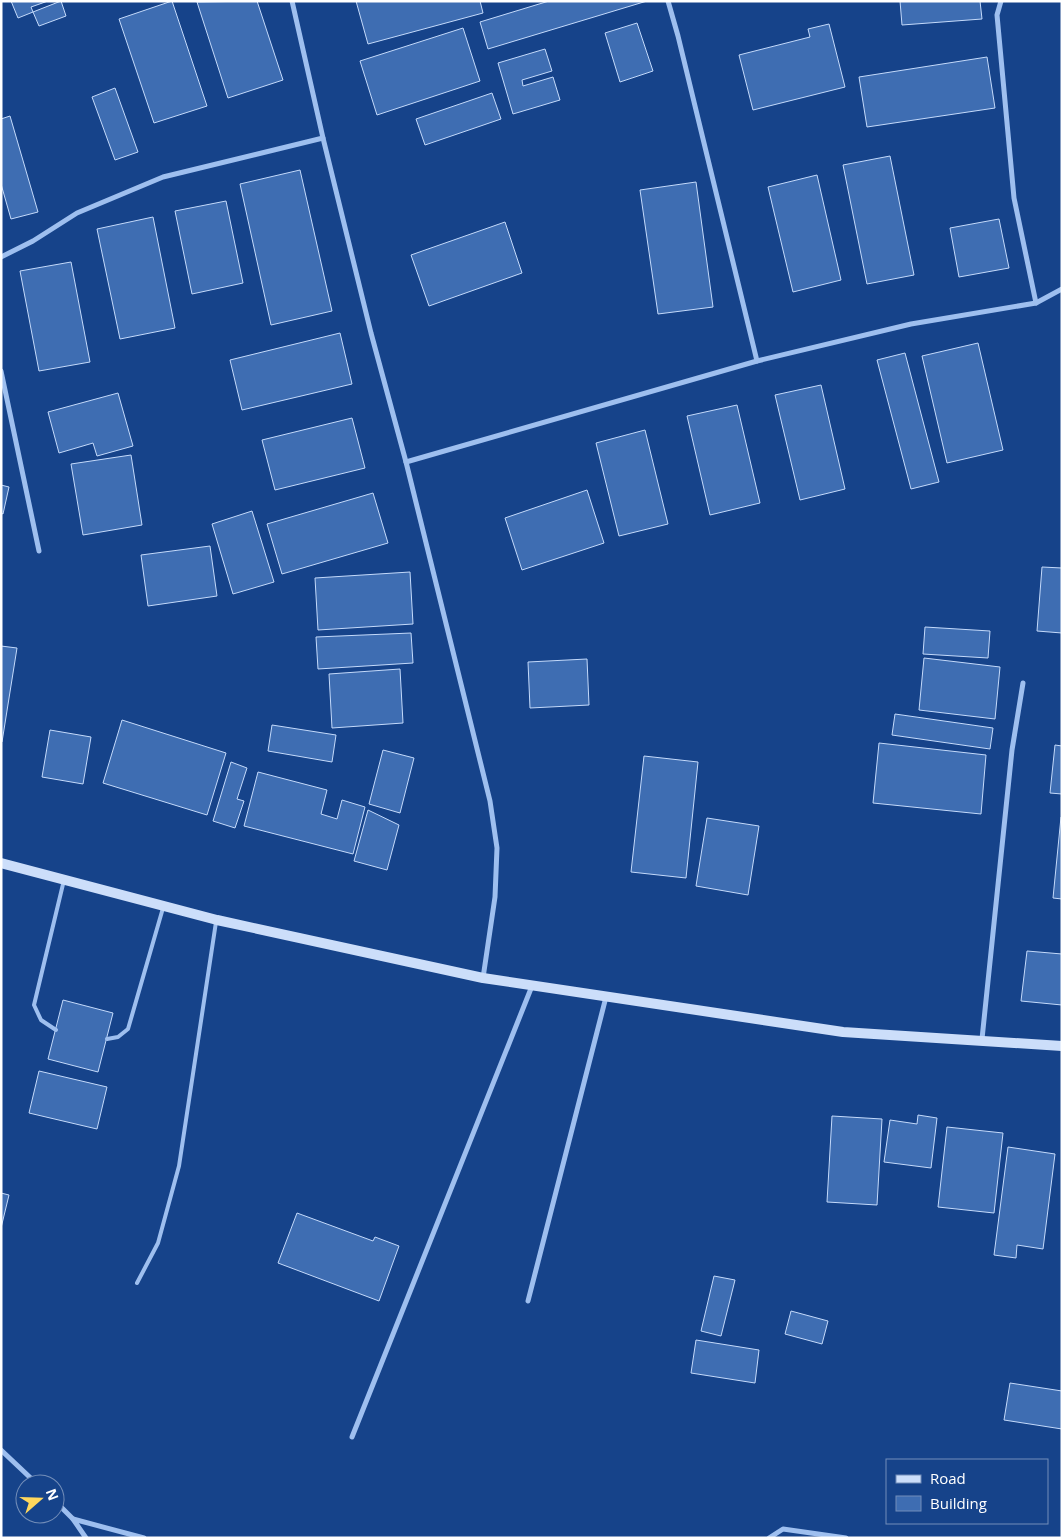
<svg xmlns="http://www.w3.org/2000/svg" width="1063" height="1539" font-family="'Open Sans',sans-serif">
	<style>
		.building { fill: #3e6db2; stroke: #c4dafb }
		.lines { fill: none; stroke-linecap: round; stroke-linejoin: round }
		.lane { stroke: #9ebfef; stroke-width: 4 }
		.street { stroke: #9ebfef; stroke-width: 5 }
		.secondary { stroke: #ccdefa; stroke-width: 10 }
	</style>
	<rect width="100%" height="100%" fill="#16438a"/>
	<g class="building">
		<polygon points="11,1 48,1 31,7 33,12 18,18"/>
		<polygon points="61,1 66,16 39,26 33,12"/>
		<polygon points="172,1 207,106 154,123 119,19"/>
		<polygon points="257,1 283,80 228,98 197,2"/>
		<polygon points="356,1 480,1 483,13 368,44"/>
		<polygon points="549,1 647,1 488,49 480,22"/>
		<polygon points="900,1 980,1 982,19 902,25"/>
		<polygon points="637,23 653,71 620,82 605,33"/>
		<polygon points="829,24 845,87 753,110 739,55 810,37 808,29"/>
		<polygon points="463,28 480,81 377,115 360,61"/>
		<polygon points="545,49 552,71 522,80 523,86 553,77 560,100 513,114 498,63"/>
		<polygon points="987,57 995,108 867,127 859,77"/>
		<polygon points="115,88 138,152 115,160 92,97"/>
		<polygon points="492,93 501,119 425,145 416,119"/>
		<polygon points="10,116 38,212 11,219 1,184 1,119"/>
		<polygon points="890,156 914,275 867,284 843,165"/>
		<polygon points="300,170 332,311 271,325 240,184"/>
		<polygon points="817,175 841,280 793,292 768,187"/>
		<polygon points="696,182 713,307 658,314 640,190"/>
		<polygon points="226,201 243,283 192,294 175,211"/>
		<polygon points="153,217 175,328 120,339 97,229"/>
		<polygon points="999,219 1009,268 959,277 950,228"/>
		<polygon points="505,222 522,273 429,306 411,255"/>
		<polygon points="71,262 90,362 39,371 20,271"/>
		<polygon points="340,333 352,384 242,410 230,360"/>
		<polygon points="978,343 1003,450 947,463 922,356"/>
		<polygon points="905,353 939,482 911,489 877,360"/>
		<polygon points="821,385 845,489 800,500 775,395"/>
		<polygon points="118,393 133,446 97,456 93,443 59,453 48,412"/>
		<polygon points="737,405 760,503 710,515 687,416"/>
		<polygon points="352,418 365,468 275,490 262,440"/>
		<polygon points="645,430 668,524 619,536 596,443"/>
		<polygon points="131,455 142,525 83,535 71,464"/>
		<polygon points="1,485 9,487 3,514 1,513"/>
		<polygon points="587,490 604,543 522,570 505,518"/>
		<polygon points="373,493 388,543 282,574 267,524"/>
		<polygon points="252,511 274,582 233,594 212,524"/>
		<polygon points="210,546 217,596 148,606 141,555"/>
		<polygon points="1042,567 1062,568 1062,633 1037,631"/>
		<polygon points="410,572 413,624 318,630 315,578"/>
		<polygon points="925,627 990,631 988,658 923,654"/>
		<polygon points="411,633 413,663 318,669 316,637"/>
		<polygon points="1,646 17,648 2,742 1,742"/>
		<polygon points="924,658 1000,667 995,719 919,710"/>
		<polygon points="587,659 589,705 530,708 528,662"/>
		<polygon points="400,669 403,723 332,728 329,674"/>
		<polygon points="895,714 993,728 990,749 892,735"/>
		<polygon points="122,720 226,753 207,815 103,783"/>
		<polygon points="272,725 336,735 332,762 268,751"/>
		<polygon points="50,730 91,737 83,784 42,777"/>
		<polygon points="879,743 986,755 981,814 873,803"/>
		<polygon points="1055,745 1062,746 1062,794 1050,793"/>
		<polygon points="383,750 414,758 400,813 369,804"/>
		<polygon points="644,756 698,762 686,878 631,872"/>
		<polygon points="231,762 247,768 237,799 244,801 235,828 213,821"/>
		<polygon points="258,772 327,790 321,814 337,819 342,800 365,807 353,854 244,826"/>
		<polygon points="368,810 399,825 387,870 354,861"/>
		<polygon points="1061,817 1062,817 1062,899 1053,898"/>
		<polygon points="707,818 759,826 748,895 696,886"/>
		<polygon points="1027,951 1062,954 1062,1005 1021,1001"/>
		<polygon points="63,1000 113,1013 98,1072 48,1059"/>
		<polygon points="39,1071 107,1087 97,1129 29,1113"/>
		<polygon points="918,1115 937,1118 931,1168 884,1162 890,1120 917,1124"/>
		<polygon points="832,1116 882,1119 877,1205 827,1202"/>
		<polygon points="947,1127 1003,1133 994,1213 938,1207"/>
		<polygon points="1008,1147 1055,1154 1043,1249 1017,1245 1016,1258 994,1255"/>
		<polygon points="1,1193 9,1195 1,1228"/>
		<polygon points="297,1213 373,1241 375,1237 399,1246 379,1301 278,1263"/>
		<polygon points="714,1276 735,1280 721,1336 701,1331"/>
		<polygon points="791,1311 828,1321 822,1344 785,1334"/>
		<polygon points="696,1340 759,1350 755,1383 691,1373"/>
		<polygon points="1010,1383 1062,1391 1062,1429 1004,1420"/>
	</g>
	<g class="lines">
		<g class="lane">
			<polyline points="56,1030 41,1020 34,1005 64,880"/>
			<polyline points="107,1039 118,1037 128,1029 163,908"/>
			<polyline points="137,1283 158,1243 179,1166 216,922"/>
		</g>
		<g class="street">
			<polyline points="292,1 323,138 371,333 406,462 490,801 497,848 495,897 483,978"/>
			<polyline points="668,1 678,36 757,361"/>
			<polyline points="1001,1 997,15 1014,198 1036,303"/>
			<polyline points="1,257 33,241 77,213 163,177 323,138"/>
			<polyline points="1,371 39,551"/>
			<polyline points="406,462 757,361 911,324 1036,303 1062,289"/>
			<polyline points="982,1039 1012,750 1023,683"/>
			<polyline points="528,1301 606,997"/>
			<polyline points="352,1437 532,986"/>
			<polyline points="1,1450 37,1484"/>
			<polyline points="55,1501 73,1519 86,1538"/>
			<polyline points="73,1519 144,1538"/>
			<polyline points="769,1538 783,1529 846,1538"/>
		</g>
		<polyline class="secondary" points="1,863 217,920 483,978 843,1032 1062,1046"/>
	</g>
	<rect width="1063" height="1539" fill="none" stroke="#ffffff" stroke-width="5"/>
	<rect x="886" y="1459" width="162" height="65" fill="#16438a" stroke="#738eb9"/>
	<rect x="896" y="1475" width="25" height="8" fill="#ccdefa" stroke="#738eb9"/>
	<text x="930" y="1484" font-size="15" fill="#ffffff">Road</text>
	<rect x="896" y="1496" width="25" height="15" fill="#3e6db2" stroke="#738eb9"/>
	<text x="930" y="1509" font-size="15" fill="#ffffff">Building</text>
	<g transform="translate(40 1499) rotate(70)"><circle r="24" fill="#16438a" stroke="#738eb9"/>
	<path d="M0-4L9 19L0 12L-9 19Z" fill="#ffd75c"/>
	<text y="-8" font-size="14" font-weight="bold" text-anchor="middle" fill="#ffffff">N</text>
	</g>
</svg>
